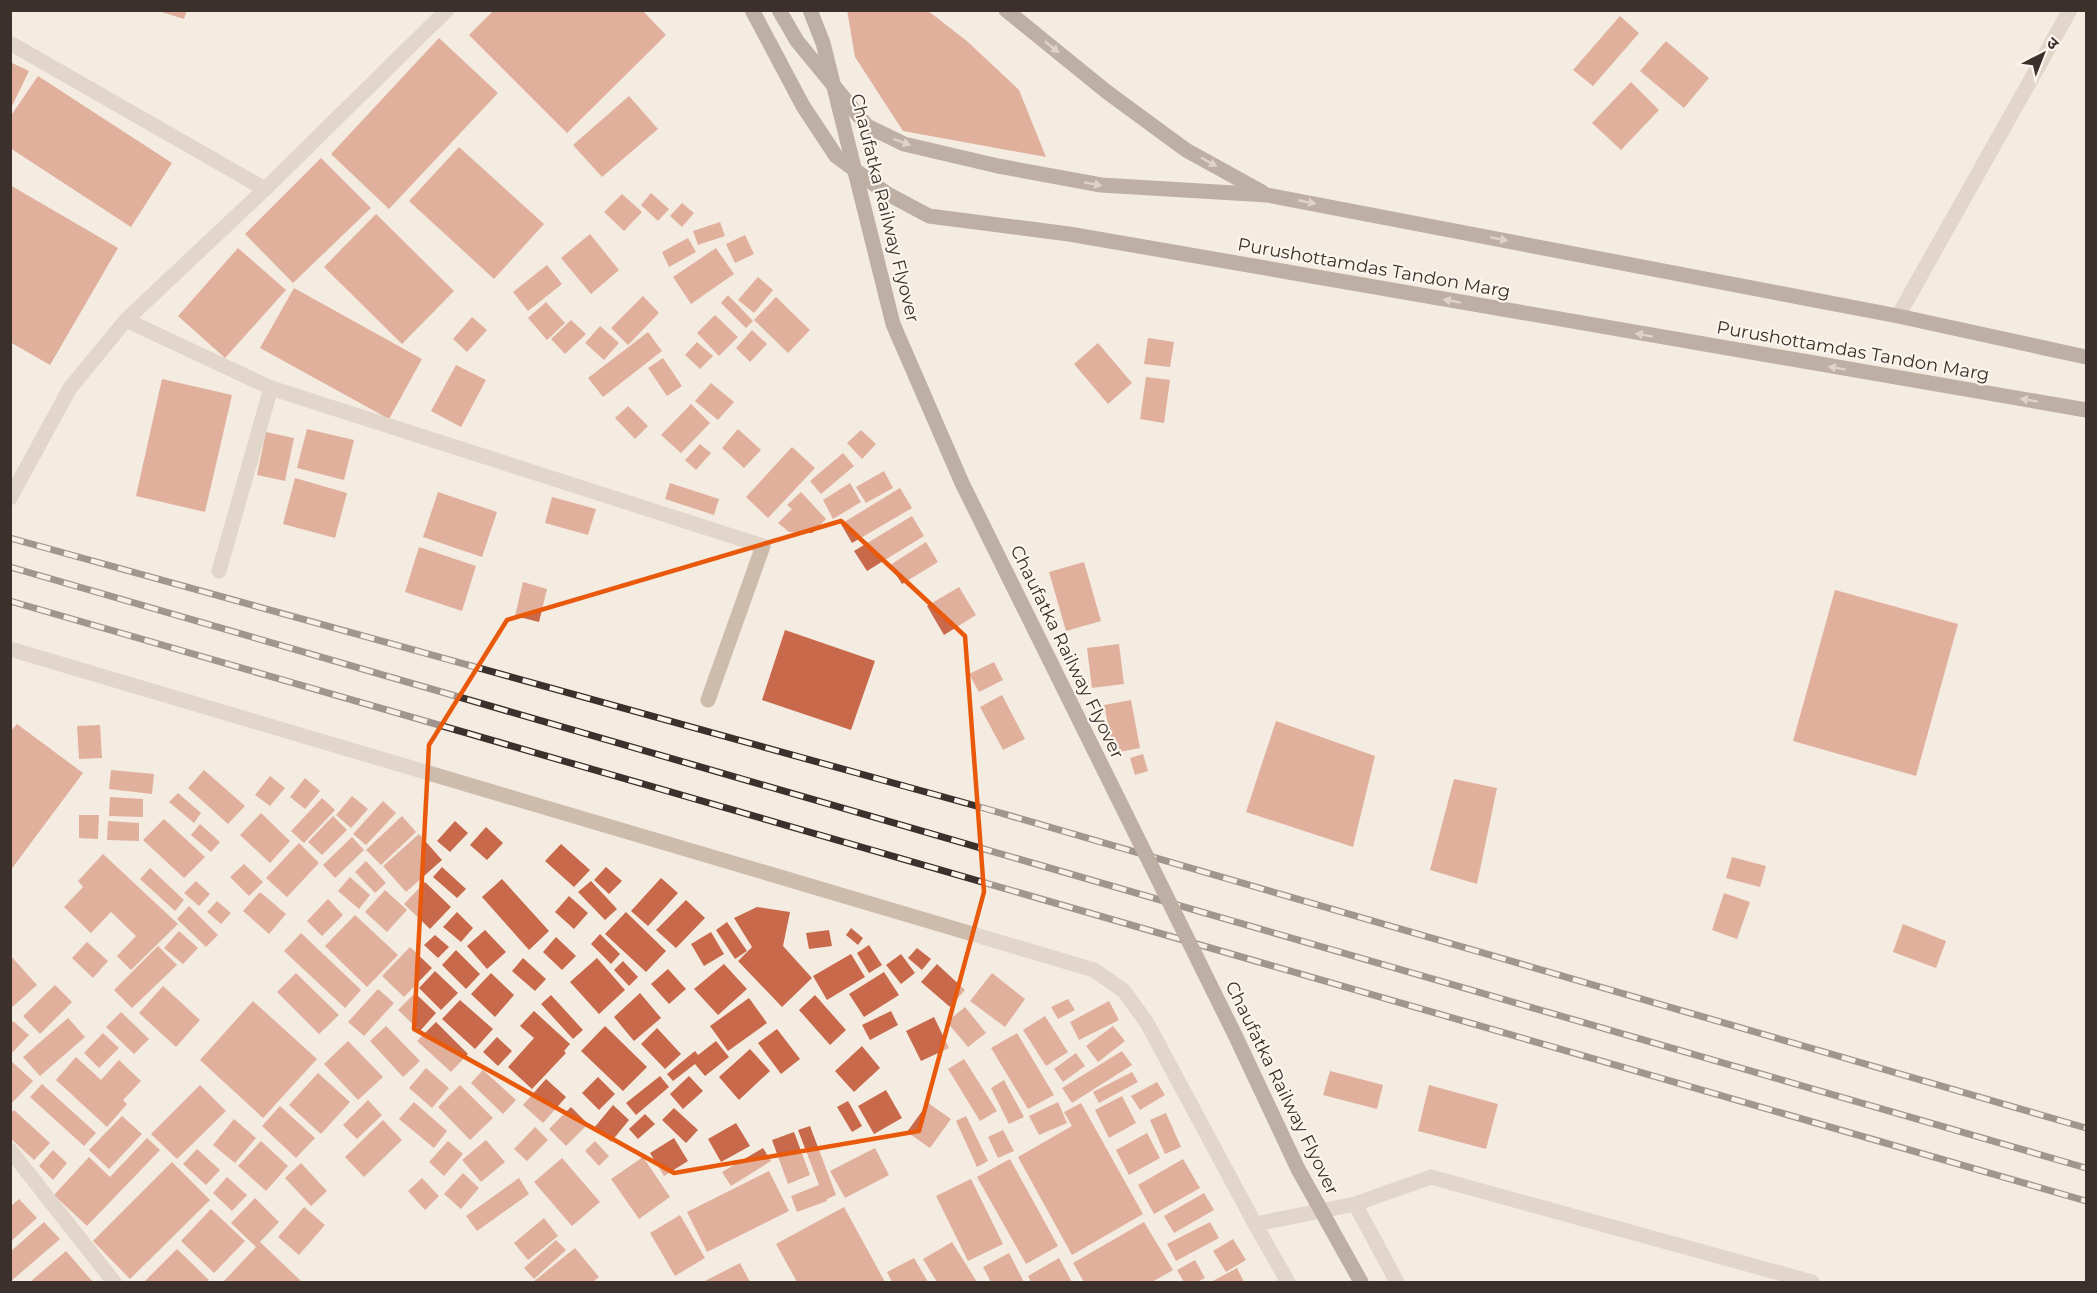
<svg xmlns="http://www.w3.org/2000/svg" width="2097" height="1293" font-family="Montserrat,'Noto Sans Devanagari',sans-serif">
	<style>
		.building { fill: #c8694b }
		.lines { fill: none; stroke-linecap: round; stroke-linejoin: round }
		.minor { stroke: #cdbbac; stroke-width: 15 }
		.tertiary { stroke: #cdbbac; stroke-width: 15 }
		.primary { stroke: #7d675c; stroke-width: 15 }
		.rail-casing { stroke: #3b302b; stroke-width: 7 }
		.rail { stroke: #fbf5ee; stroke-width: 4.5; stroke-dasharray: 14; stroke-linecap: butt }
		.primary-bridge { stroke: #7d675c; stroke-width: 15 }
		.oneway { fill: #c2b5ac }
		.marked { fill: none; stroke: #e8590c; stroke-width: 4.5; stroke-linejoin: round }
		.labels { text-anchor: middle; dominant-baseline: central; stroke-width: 4.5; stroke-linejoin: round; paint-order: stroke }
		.street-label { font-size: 18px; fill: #3b302b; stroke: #fbf5ee }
	</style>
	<rect width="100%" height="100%" fill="#f4ebe1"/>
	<g class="building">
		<polygon points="155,10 187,10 184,19"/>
		<polygon points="494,10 642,10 666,35 567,133 469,35"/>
		<polygon points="847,10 927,10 968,42 1019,90 1046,157 903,131 855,57"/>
		<polygon points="1620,16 1639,33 1593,86 1573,70"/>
		<polygon points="439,38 498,93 389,209 331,154"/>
		<polygon points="1666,41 1709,78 1684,108 1640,71"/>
		<polygon points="10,62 29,71 10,110"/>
		<polygon points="38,76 172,163 131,227 10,148 10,117"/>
		<polygon points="1631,82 1659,110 1621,150 1592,123"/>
		<polygon points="629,96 658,129 602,177 573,145"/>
		<polygon points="459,147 544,224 494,279 409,201"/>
		<polygon points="321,158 371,208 293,283 245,234"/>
		<polygon points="10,185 118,248 50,365 10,342"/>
		<polygon points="651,193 669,209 658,221 641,205"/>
		<polygon points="622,194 642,212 624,231 604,212"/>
		<polygon points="682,203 694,213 682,227 670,216"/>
		<polygon points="376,214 454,291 402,344 324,267"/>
		<polygon points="720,222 725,236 698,245 693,231"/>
		<polygon points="590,234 619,270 591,294 561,258"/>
		<polygon points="745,235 754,254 735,263 726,244"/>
		<polygon points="688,238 696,252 669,267 662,252"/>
		<polygon points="238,248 286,290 225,358 178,316"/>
		<polygon points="716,248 734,274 691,304 673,277"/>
		<polygon points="547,265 562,284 528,311 513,292"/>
		<polygon points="758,277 773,290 754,313 738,300"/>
		<polygon points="294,288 422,359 389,419 260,348"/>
		<polygon points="728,295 753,321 746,328 721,303"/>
		<polygon points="643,296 659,313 628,345 611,328"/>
		<polygon points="776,297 810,330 788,353 754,320"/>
		<polygon points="546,302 565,323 547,340 528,318"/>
		<polygon points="715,315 738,337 719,356 697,333"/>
		<polygon points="472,317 487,330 467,352 453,339"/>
		<polygon points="571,320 586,334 565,354 551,339"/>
		<polygon points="600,326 619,343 604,360 585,343"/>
		<polygon points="752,330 767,344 750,362 736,348"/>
		<polygon points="648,332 662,351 603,397 588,378"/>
		<polygon points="1148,338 1174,342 1170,367 1144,364"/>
		<polygon points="697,342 713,356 700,369 685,355"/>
		<polygon points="1098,343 1132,383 1108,404 1074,364"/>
		<polygon points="663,358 682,386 667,396 648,368"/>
		<polygon points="456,365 486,380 461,427 431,411"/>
		<polygon points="1146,377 1170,380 1164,423 1140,419"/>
		<polygon points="162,379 232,395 205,512 136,496"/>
		<polygon points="711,383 734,402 718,420 695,401"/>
		<polygon points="691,404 710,423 681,453 661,435"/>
		<polygon points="628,406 648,426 635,439 615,418"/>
		<polygon points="307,429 354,440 344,480 297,468"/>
		<polygon points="738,429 761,450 744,468 722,448"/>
		<polygon points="861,430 876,444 862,459 847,443"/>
		<polygon points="266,432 294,438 285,481 257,475"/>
		<polygon points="700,444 711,453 696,470 685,460"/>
		<polygon points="792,447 815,468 768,518 746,497"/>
		<polygon points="843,453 854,466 821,494 810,481"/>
		<polygon points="884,471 893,488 866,503 856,487"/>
		<polygon points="295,478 347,493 335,538 283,524"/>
		<polygon points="670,483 719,499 714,515 665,499"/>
		<polygon points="850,483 861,502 833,519 823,500"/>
		<polygon points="900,488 912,508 852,543 841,524"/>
		<polygon points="438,492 497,512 482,557 423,537"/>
		<polygon points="801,492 826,519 812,533 789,532 778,523 792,509 787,505"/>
		<polygon points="552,497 596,509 588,535 545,523"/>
		<polygon points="912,516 924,536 867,571 854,551"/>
		<polygon points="926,542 938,562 902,584 890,565"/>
		<polygon points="419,547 476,566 462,611 405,592"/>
		<polygon points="1084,562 1101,621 1066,631 1049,572"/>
		<polygon points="523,582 547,589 539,622 515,616"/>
		<polygon points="959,587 976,615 944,635 927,606"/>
		<polygon points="1835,590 1958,624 1916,776 1793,741"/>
		<polygon points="785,630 875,661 851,730 762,700"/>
		<polygon points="1119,644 1124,684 1092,688 1087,648"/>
		<polygon points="994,662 1003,680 979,692 969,674"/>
		<polygon points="1002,695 1025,739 1003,750 980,707"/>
		<polygon points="1131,700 1140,748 1114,753 1104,705"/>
		<polygon points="1276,721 1375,756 1353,847 1246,812"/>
		<polygon points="17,724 83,773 10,871 10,732"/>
		<polygon points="100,725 102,758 79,759 77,726"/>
		<polygon points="1143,754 1148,771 1135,775 1130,758"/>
		<polygon points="111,770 154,774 152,794 109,789"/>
		<polygon points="204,770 245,806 228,824 188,788"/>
		<polygon points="270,776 285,788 270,806 255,795"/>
		<polygon points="305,778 320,791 305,809 290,797"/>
		<polygon points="1454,779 1497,788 1477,884 1430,870"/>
		<polygon points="178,793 201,813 194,823 169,802"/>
		<polygon points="352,796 368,809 351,828 336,815"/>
		<polygon points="110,797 143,799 143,817 109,816"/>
		<polygon points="322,798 335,810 304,843 291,831"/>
		<polygon points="383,801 396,813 366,845 353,834"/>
		<polygon points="261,813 290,841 270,863 240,835"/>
		<polygon points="79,815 99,815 98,839 79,838"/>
		<polygon points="333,816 347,830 322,855 308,842"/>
		<polygon points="402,816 416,832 381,865 366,850"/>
		<polygon points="164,819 205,857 184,878 143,840"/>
		<polygon points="108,821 139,823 139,841 107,840"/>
		<polygon points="455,821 468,833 450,852 437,841"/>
		<polygon points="200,824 220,842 211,852 191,835"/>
		<polygon points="486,827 503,843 487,860 470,845"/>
		<polygon points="419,834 442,860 406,892 383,866"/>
		<polygon points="352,837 364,850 335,878 323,865"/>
		<polygon points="299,843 319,863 287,897 266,878"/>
		<polygon points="561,844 590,870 574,887 545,861"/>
		<polygon points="103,854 178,924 131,970 117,956 136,936 111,912 91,933 64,907 83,887 78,881"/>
		<polygon points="1732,857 1766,866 1760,887 1726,878"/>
		<polygon points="366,861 386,883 375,893 355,872"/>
		<polygon points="244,864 263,882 249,896 230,877"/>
		<polygon points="442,867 466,889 457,898 433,877"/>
		<polygon points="606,867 622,881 609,894 594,880"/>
		<polygon points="150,868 184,900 175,911 140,879"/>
		<polygon points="350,877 370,895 359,909 338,891"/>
		<polygon points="661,878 678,893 648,926 631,911"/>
		<polygon points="502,879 549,931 529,950 482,897"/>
		<polygon points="196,881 210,894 199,906 184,893"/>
		<polygon points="591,881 617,909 605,920 578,892"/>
		<polygon points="425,882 451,907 430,929 404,904"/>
		<polygon points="385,890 407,910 387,932 365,912"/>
		<polygon points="260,892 286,914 269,934 243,911"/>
		<polygon points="1724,893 1750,902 1737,939 1712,930"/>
		<polygon points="569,896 588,913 574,929 555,912"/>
		<polygon points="328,899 343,915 322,936 307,921"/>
		<polygon points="686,900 705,918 676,948 656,930"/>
		<polygon points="217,901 231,913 221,924 207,912"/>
		<polygon points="189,906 218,935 206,947 177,919"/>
		<polygon points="757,907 790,912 783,946 812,978 782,1007 738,961 752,947 734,918"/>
		<polygon points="457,912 473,928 461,942 443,927"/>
		<polygon points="626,912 666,951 646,972 605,934"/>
		<polygon points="355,915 398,955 367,987 325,946"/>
		<polygon points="727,922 747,951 735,959 716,930"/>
		<polygon points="1903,924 1946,941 1936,968 1893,952"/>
		<polygon points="851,928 863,938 858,945 846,935"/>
		<polygon points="485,930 506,952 487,969 467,946"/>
		<polygon points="829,930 832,946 809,949 806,933"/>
		<polygon points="179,931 198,948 183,964 164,948"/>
		<polygon points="711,932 724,954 704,966 691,944"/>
		<polygon points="301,933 361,990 345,1008 284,951"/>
		<polygon points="600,934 620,954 611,964 591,944"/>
		<polygon points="435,935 449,947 438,958 424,945"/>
		<polygon points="556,937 576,956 562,970 543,952"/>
		<polygon points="87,942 108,961 93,978 72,958"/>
		<polygon points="869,945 882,965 869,973 857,953"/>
		<polygon points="158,946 177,965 132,1008 114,990"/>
		<polygon points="410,947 432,968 404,997 382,976"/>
		<polygon points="917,948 931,959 922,970 908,958"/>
		<polygon points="456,950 480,974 466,989 442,965"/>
		<polygon points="851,954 865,977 827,1000 813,976"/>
		<polygon points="901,954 915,973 901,984 886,965"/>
		<polygon points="10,955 37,985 10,1009"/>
		<polygon points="523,958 546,979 535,991 512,971"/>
		<polygon points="597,958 625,990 599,1014 570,982"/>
		<polygon points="623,961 638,977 629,986 614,970"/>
		<polygon points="724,964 747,989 718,1015 694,989"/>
		<polygon points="937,964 965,990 950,1007 921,982"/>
		<polygon points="668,969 686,989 669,1004 651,984"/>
		<polygon points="435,971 458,993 441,1010 419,988"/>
		<polygon points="884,972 899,995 864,1017 849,994"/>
		<polygon points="296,973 339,1015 319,1034 277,992"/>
		<polygon points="491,973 514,995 495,1017 471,994"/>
		<polygon points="992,973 1025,999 1005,1027 970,1001"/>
		<polygon points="55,985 72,1002 40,1034 23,1016"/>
		<polygon points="163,986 200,1020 176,1047 139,1013"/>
		<polygon points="378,989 394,1003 364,1036 348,1022"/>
		<polygon points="415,993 436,1013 420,1031 398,1010"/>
		<polygon points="640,993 661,1018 634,1041 614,1017"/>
		<polygon points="551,995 583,1030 573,1039 541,1004"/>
		<polygon points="815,995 846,1030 830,1045 799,1010"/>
		<polygon points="749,998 767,1023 728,1051 710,1026"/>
		<polygon points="1068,999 1075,1010 1058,1019 1051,1007"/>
		<polygon points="460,1000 493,1029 475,1049 442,1019"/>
		<polygon points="253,1001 317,1059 263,1118 200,1060"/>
		<polygon points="1109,1001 1119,1020 1079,1040 1070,1022"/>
		<polygon points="965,1007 986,1033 968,1047 947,1022"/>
		<polygon points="534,1011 570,1044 564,1051 566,1053 532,1089 508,1067 534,1038 520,1026"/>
		<polygon points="891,1011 898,1025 870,1040 862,1025"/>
		<polygon points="121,1012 149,1039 134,1054 106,1027"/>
		<polygon points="1045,1016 1068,1052 1046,1066 1023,1030"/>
		<polygon points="934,1017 949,1048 921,1061 906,1031"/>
		<polygon points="68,1018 85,1037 40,1076 23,1057"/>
		<polygon points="13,1021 29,1035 10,1055 10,1024"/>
		<polygon points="436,1022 468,1054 451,1072 417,1041"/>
		<polygon points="386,1026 420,1061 403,1077 370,1041"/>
		<polygon points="605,1026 647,1067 623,1091 581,1051"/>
		<polygon points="1113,1026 1125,1041 1098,1062 1086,1046"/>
		<polygon points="657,1028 681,1054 665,1069 641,1044"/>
		<polygon points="777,1029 800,1059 781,1074 758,1043"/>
		<polygon points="103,1033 119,1048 99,1068 84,1053"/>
		<polygon points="1017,1033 1054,1095 1028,1109 991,1048"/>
		<polygon points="497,1037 512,1051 498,1066 483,1052"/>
		<polygon points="348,1041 383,1077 358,1100 324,1064"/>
		<polygon points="716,1041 729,1057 705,1076 695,1064 673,1081 667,1074 695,1051 698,1055"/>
		<polygon points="862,1046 880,1068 854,1092 835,1071"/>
		<polygon points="750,1049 770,1071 739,1100 719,1077"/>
		<polygon points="1122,1051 1132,1065 1072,1103 1062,1088"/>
		<polygon points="1076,1053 1085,1066 1063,1082 1054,1069"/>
		<polygon points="76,1057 101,1080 119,1060 141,1081 123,1100 127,1104 107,1127 56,1080"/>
		<polygon points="964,1059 997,1111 980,1121 948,1069"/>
		<polygon points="10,1060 33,1081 10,1105"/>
		<polygon points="426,1068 449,1088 432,1108 409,1088"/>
		<polygon points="483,1070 516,1100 503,1114 471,1083"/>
		<polygon points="1330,1071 1383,1085 1377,1109 1323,1095"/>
		<polygon points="1132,1072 1138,1082 1099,1103 1093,1092"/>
		<polygon points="318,1073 350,1102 321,1134 289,1105"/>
		<polygon points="660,1076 669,1087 636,1115 626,1103"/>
		<polygon points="689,1076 703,1091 683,1109 670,1094"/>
		<polygon points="598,1077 615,1094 599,1110 582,1093"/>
		<polygon points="546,1079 566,1097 543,1123 523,1105"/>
		<polygon points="1004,1080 1024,1117 1009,1124 991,1088"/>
		<polygon points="1157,1082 1165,1095 1140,1110 1131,1096"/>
		<polygon points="42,1084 96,1133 84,1146 30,1097"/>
		<polygon points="200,1085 226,1111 177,1159 151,1134"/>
		<polygon points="460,1085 493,1118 470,1140 438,1107"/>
		<polygon points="1429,1085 1498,1104 1486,1149 1418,1131"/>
		<polygon points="886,1090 902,1118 874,1134 858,1106"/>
		<polygon points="1122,1096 1136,1123 1109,1138 1095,1110"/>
		<polygon points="368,1100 382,1115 357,1139 343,1125"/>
		<polygon points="848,1101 862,1126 852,1132 837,1107"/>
		<polygon points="414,1102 447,1131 434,1148 399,1119"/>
		<polygon points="1058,1102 1067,1123 1039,1135 1029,1116"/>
		<polygon points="928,1103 951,1119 930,1148 907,1132"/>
		<polygon points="1081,1103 1143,1214 1072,1255 1018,1157 1072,1126 1064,1112"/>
		<polygon points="613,1105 629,1120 611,1142 594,1128"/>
		<polygon points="280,1106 315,1138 296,1158 262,1126"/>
		<polygon points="571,1107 588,1124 566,1146 549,1129"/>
		<polygon points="674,1108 698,1130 686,1143 662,1120"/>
		<polygon points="14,1110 50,1143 34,1160 10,1138 10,1113"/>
		<polygon points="1166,1113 1181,1147 1165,1154 1150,1120"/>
		<polygon points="645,1114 655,1124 638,1139 629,1129"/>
		<polygon points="122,1116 142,1134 109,1169 89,1150"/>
		<polygon points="966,1116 988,1161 977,1167 956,1121"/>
		<polygon points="234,1119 256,1138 235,1163 213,1145"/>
		<polygon points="383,1120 402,1140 364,1177 345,1157"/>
		<polygon points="736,1123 750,1146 721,1162 708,1139"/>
		<polygon points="810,1126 836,1195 827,1199 827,1201 797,1212 791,1196 819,1185 798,1130"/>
		<polygon points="535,1127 548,1140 527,1161 514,1149"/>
		<polygon points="1003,1130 1014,1151 998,1158 988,1137"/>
		<polygon points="794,1132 810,1175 788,1184 772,1140"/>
		<polygon points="1147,1133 1160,1158 1129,1175 1116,1150"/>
		<polygon points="147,1138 160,1150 87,1226 54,1195 89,1157 110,1177"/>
		<polygon points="674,1138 688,1161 664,1176 650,1153"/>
		<polygon points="486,1140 505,1162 481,1182 462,1160"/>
		<polygon points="261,1141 288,1166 266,1191 238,1166"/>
		<polygon points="448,1141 463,1154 444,1176 429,1162"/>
		<polygon points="595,1141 609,1156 599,1166 585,1151"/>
		<polygon points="763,1148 771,1161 731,1186 722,1172"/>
		<polygon points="875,1148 889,1175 845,1198 830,1171"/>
		<polygon points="197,1149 220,1170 206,1185 183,1164"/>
		<polygon points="53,1150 67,1163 53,1180 39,1166"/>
		<polygon points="643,1157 670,1197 639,1219 611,1179"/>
		<polygon points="562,1158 600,1202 572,1226 534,1182"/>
		<polygon points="1010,1159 1058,1246 1026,1264 977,1177"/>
		<polygon points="1183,1159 1200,1188 1154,1214 1138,1185"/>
		<polygon points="172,1162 210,1200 130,1279 93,1241"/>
		<polygon points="301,1163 327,1191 311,1206 285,1178"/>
		<polygon points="769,1171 789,1211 707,1252 687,1212"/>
		<polygon points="463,1173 479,1188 461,1209 444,1194"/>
		<polygon points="227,1177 247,1195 232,1211 213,1193"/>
		<polygon points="422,1178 439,1196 425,1210 408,1191"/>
		<polygon points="519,1178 529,1194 477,1231 466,1216"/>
		<polygon points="971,1179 1003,1244 968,1261 936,1196"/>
		<polygon points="1204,1193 1214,1210 1174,1233 1164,1216"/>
		<polygon points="255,1198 279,1222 260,1242 302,1282 223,1282 256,1247 231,1223"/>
		<polygon points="19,1199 37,1218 10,1242 10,1207"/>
		<polygon points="304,1207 325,1225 299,1255 278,1237"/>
		<polygon points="844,1207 885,1282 797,1282 776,1244"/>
		<polygon points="211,1209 245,1241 214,1273 181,1241"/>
		<polygon points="680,1215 705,1258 675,1276 650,1233"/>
		<polygon points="544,1218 558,1236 528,1260 514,1243"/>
		<polygon points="44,1222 60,1239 10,1282 10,1252"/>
		<polygon points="1144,1222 1173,1270 1152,1282 1084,1282 1073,1263"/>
		<polygon points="1210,1222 1219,1238 1176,1261 1167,1244"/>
		<polygon points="1233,1239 1246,1260 1226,1272 1213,1251"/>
		<polygon points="556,1240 566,1250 534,1279 524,1268"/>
		<polygon points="952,1242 977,1282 937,1282 923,1259"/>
		<polygon points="575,1248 599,1277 593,1282 533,1282"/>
		<polygon points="177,1249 209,1280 206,1282 146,1282 145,1281"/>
		<polygon points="66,1251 93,1282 30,1282"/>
		<polygon points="1009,1253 1024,1282 991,1282 983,1267"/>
		<polygon points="914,1258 928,1282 892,1282 887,1272"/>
		<polygon points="1059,1258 1072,1282 1031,1282 1028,1276"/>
		<polygon points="1195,1260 1205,1278 1197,1282 1184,1282 1177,1270"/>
		<polygon points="740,1263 750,1282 703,1282"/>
		<polygon points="1237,1268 1244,1282 1211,1282"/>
	</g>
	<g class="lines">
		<g class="minor">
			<polyline points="447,10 265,189 126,320 271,388 763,546 708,700"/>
			<polyline points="10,43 265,189"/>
			<polyline points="1898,316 2070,10"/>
			<polyline points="10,498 70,388 126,320"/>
			<polyline points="219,571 271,388"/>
			<polyline points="10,649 1094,970 1124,991 1147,1023 1255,1224"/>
			<polyline points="10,1150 114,1282"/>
			<polyline points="1431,1177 1812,1282"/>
		</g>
		<g class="tertiary">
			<polyline points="1355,1204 1397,1282"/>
			<polyline points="1288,1282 1255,1224 1355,1204 1431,1177"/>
		</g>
		<g class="primary">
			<polyline points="752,10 803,106 836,156 886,193 929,216 1069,234 2086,410"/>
			<polyline points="779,10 797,41 867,126 904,144 998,166 1101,185 1267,195 1898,316 2086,357"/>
			<polyline points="1006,10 1107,92 1186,150 1262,192"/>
		</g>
		<defs>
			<g id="rail">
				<polyline points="10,538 987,809 2086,1128"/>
				<polyline points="10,567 2086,1168"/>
				<polyline points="10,601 2086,1201"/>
			</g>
		</defs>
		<use href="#rail" class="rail-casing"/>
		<use href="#rail" class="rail"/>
		<polyline class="primary-bridge" points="810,10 823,43 893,324 962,483 1235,1035 1298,1169 1361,1282"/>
	</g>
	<defs><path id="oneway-solid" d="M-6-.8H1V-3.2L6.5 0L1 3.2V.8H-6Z" transform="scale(1.5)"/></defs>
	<g class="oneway">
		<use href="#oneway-solid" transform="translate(1052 47) rotate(39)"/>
		<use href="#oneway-solid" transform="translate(902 142) rotate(21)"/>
		<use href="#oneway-solid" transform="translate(1209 162) rotate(29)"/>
		<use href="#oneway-solid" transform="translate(1093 184) rotate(10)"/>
		<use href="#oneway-solid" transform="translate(1307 202) rotate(11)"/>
		<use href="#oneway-solid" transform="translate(1499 239) rotate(11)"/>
		<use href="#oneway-solid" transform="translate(1452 301) rotate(-170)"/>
		<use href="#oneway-solid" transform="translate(1644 335) rotate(-170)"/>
		<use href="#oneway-solid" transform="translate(1837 368) rotate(-170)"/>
		<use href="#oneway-solid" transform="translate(2029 400) rotate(-170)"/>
	</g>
	<path d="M0 0H2097V1293H0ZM841,521L965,636L984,892L919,1131L674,1173L414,1029L429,745L507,620Z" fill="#f4ebe1" fill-opacity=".55" fill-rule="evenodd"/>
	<path class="marked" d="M841,521L965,636L984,892L919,1131L674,1173L414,1029L429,745L507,620Z"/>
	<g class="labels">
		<g class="street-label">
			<text transform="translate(885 208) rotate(76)">Chaufatka Railway Flyover</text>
			<text transform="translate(1374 268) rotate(10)">Purushottamdas Tandon Marg</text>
			<text transform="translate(1853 351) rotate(10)">Purushottamdas Tandon Marg</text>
			<text transform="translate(1067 652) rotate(64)">Chaufatka Railway Flyover</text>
			<text transform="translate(1282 1088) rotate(64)">Chaufatka Railway Flyover</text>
		</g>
	</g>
	<rect width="2097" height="1293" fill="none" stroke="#3b302b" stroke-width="24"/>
	<g transform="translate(2043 54) rotate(42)" stroke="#fbf5ee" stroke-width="4.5" paint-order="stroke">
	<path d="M0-4.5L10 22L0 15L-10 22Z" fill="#3b302b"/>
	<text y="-9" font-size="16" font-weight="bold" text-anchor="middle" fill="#3b302b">उ</text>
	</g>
</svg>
